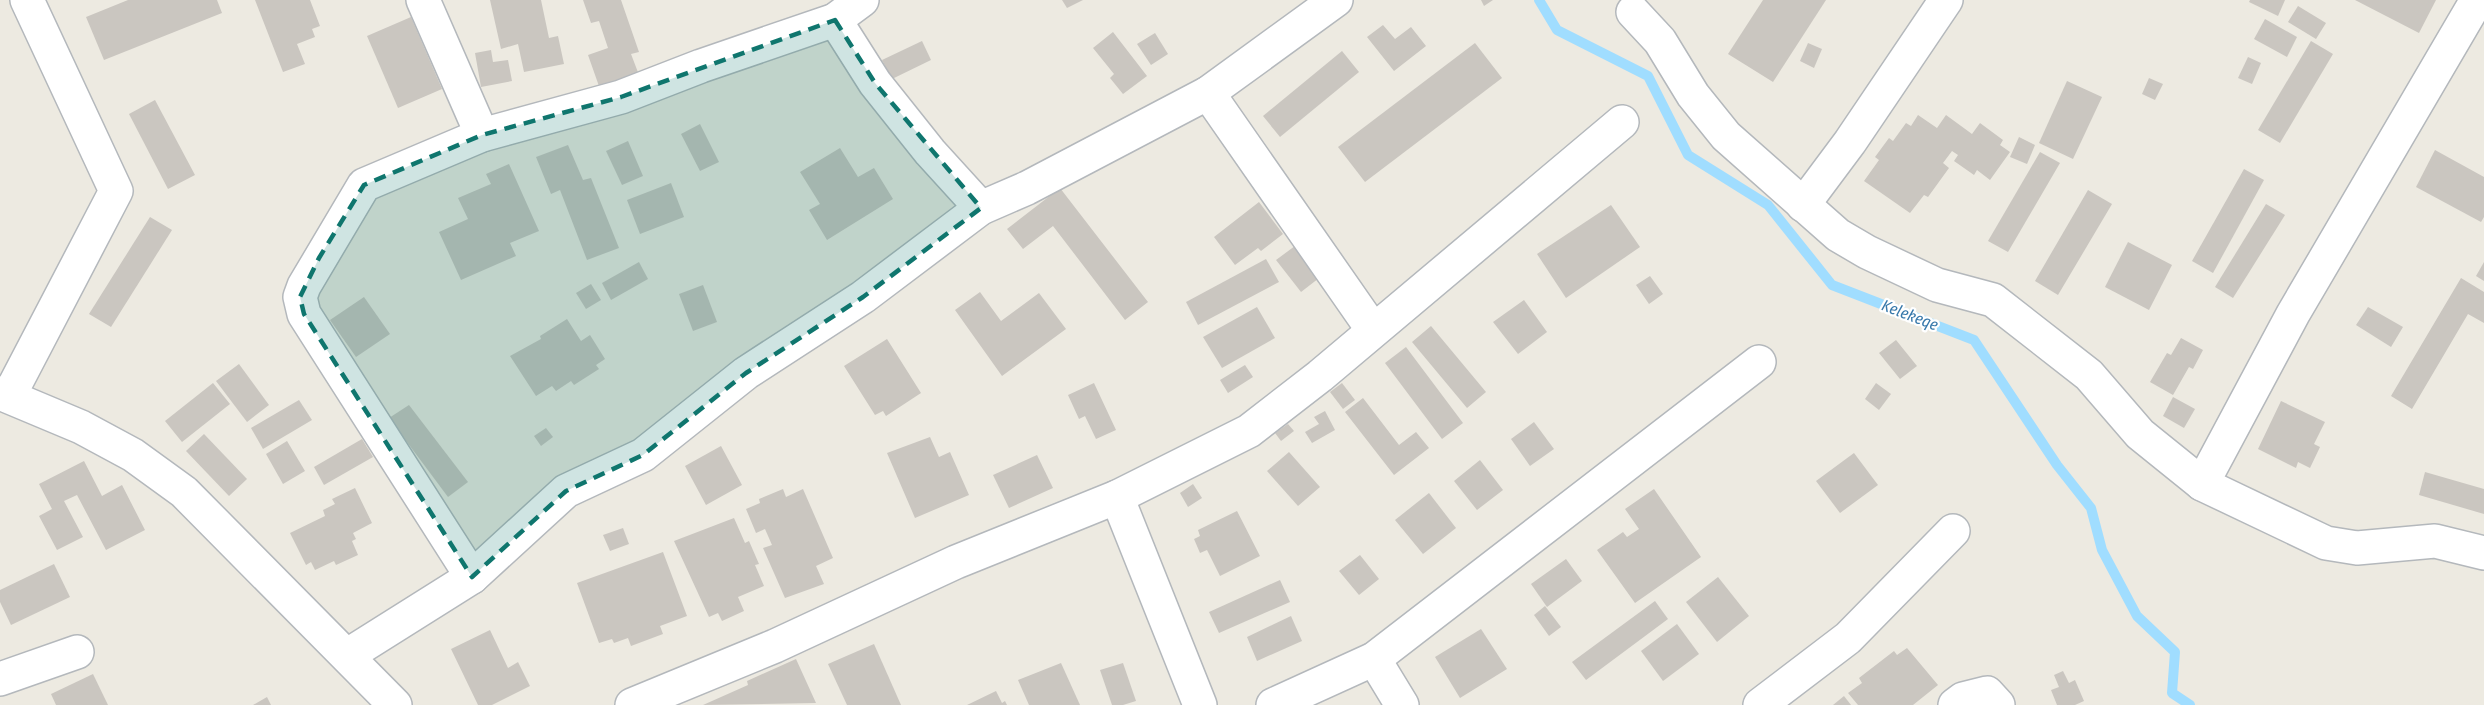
<svg xmlns="http://www.w3.org/2000/svg" width="2484" height="705" font-family="'Fira Sans Condensed',sans-serif">
	<style>
		.lines { fill: none; stroke-linecap: round; stroke-linejoin: round }
		.stream { stroke: #a0ddff; stroke-width: 10 }
		.building { fill: #cac6c0 }
		.minor-casing { stroke: #b4b8bc; stroke-width: 36 }
		.minor { stroke: #fff; stroke-width: 33 }
		.marked { fill: #0f766e; fill-opacity: 0.2; stroke: #0f766e; stroke-width: 4.5; stroke-dasharray: 12 8; stroke-linejoin: round }
		.labels { text-anchor: middle; dominant-baseline: central; stroke-width: 4.5; stroke-linejoin: round; paint-order: stroke }
		.water-label { font-size: 16px; font-style: italic; fill: #3879ab; stroke: #fff }
	</style>
	<rect width="100%" height="100%" fill="#edeae1"/>
	<g class="lines">
		<polyline class="stream" points="1539,0 1557,30 1648,76 1688,155 1768,205 1832,285 1974,340 2057,465 2091,508 2102,550 2137,616 2175,652 2172,693 2190,705"/>
	</g>
	<g class="building">
		<polygon points="128,0 217,0 222,13 104,60 86,17"/>
		<polygon points="255,0 310,0 320,26 312,29 315,37 297,44 305,64 283,72"/>
		<polygon points="490,0 541,0 549,38 558,36 564,64 524,72 518,44 501,49"/>
		<polygon points="583,0 621,0 639,52 631,54 639,75 600,89 588,55 608,48 599,21 591,23"/>
		<polygon points="1062,0 1083,0 1067,8"/>
		<polygon points="1481,0 1493,0 1484,6"/>
		<polygon points="1763,0 1826,0 1773,82 1728,54"/>
		<polygon points="2250,0 2285,0 2278,16 2249,2"/>
		<polygon points="2355,0 2436,0 2419,33"/>
		<polygon points="2298,6 2326,23 2316,39 2288,22"/>
		<polygon points="411,17 442,89 398,108 367,36"/>
		<polygon points="2265,19 2297,37 2287,57 2254,39"/>
		<polygon points="1383,25 1395,39 1411,27 1426,46 1394,71 1367,37"/>
		<polygon points="1113,32 1147,76 1123,94 1110,78 1114,74 1093,48"/>
		<polygon points="1155,33 1168,54 1151,65 1137,44"/>
		<polygon points="922,41 931,60 892,79 882,60"/>
		<polygon points="2311,41 2333,54 2280,143 2258,130"/>
		<polygon points="1475,43 1502,78 1365,182 1338,147"/>
		<polygon points="1808,43 1822,49 1814,68 1800,61"/>
		<polygon points="491,50 493,62 508,60 512,81 481,87 475,53"/>
		<polygon points="1342,51 1359,72 1280,137 1263,116"/>
		<polygon points="2248,57 2261,63 2252,84 2238,78"/>
		<polygon points="2149,78 2163,84 2155,100 2142,94"/>
		<polygon points="2067,81 2102,97 2073,159 2039,143"/>
		<polygon points="155,100 195,175 168,189 129,114"/>
		<polygon points="1918,115 1937,128 1946,115 1972,134 1980,123 2003,140 2000,145 2010,152 1990,180 1977,170 1974,175 1954,161 1958,155 1952,151 1943,163 1949,168 1928,197 1924,195 1910,213 1864,181 1879,160 1875,157 1889,138 1893,141 1906,123 1911,126"/>
		<polygon points="700,124 719,162 700,171 681,134"/>
		<polygon points="2019,137 2035,145 2027,164 2010,157"/>
		<polygon points="628,141 643,176 622,185 606,151"/>
		<polygon points="568,145 583,180 591,178 619,248 587,260 560,190 551,194 536,157"/>
		<polygon points="840,148 858,177 874,168 893,199 827,240 809,210 820,204 800,172"/>
		<polygon points="2435,150 2484,177 2484,217 2481,222 2416,187"/>
		<polygon points="2040,152 2060,163 2008,252 1988,241"/>
		<polygon points="509,164 539,231 510,243 516,256 461,280 439,232 468,219 458,198 491,184 486,174"/>
		<polygon points="2244,169 2264,180 2213,273 2192,261"/>
		<polygon points="671,183 684,217 640,234 627,200"/>
		<polygon points="1060,188 1148,302 1125,320 1053,226 1023,249 1007,229"/>
		<polygon points="2088,190 2112,204 2058,295 2035,281"/>
		<polygon points="1259,202 1283,234 1261,251 1258,248 1235,265 1214,237"/>
		<polygon points="2266,204 2285,215 2233,298 2215,287"/>
		<polygon points="1611,205 1640,247 1566,298 1537,254"/>
		<polygon points="150,217 172,230 111,327 89,314"/>
		<polygon points="2128,242 2172,265 2149,310 2105,287"/>
		<polygon points="1299,243 1323,275 1301,292 1276,260"/>
		<polygon points="1266,259 1279,282 1198,325 1186,302"/>
		<polygon points="639,262 648,279 611,300 602,283"/>
		<polygon points="2484,262 2484,281 2476,276"/>
		<polygon points="1650,276 1663,294 1649,304 1636,285"/>
		<polygon points="2461,278 2484,292 2484,323 2468,314 2412,409 2391,396"/>
		<polygon points="591,284 601,300 586,309 576,293"/>
		<polygon points="703,285 717,322 693,331 679,294"/>
		<polygon points="980,292 1001,321 1039,293 1066,329 1002,376 955,310"/>
		<polygon points="364,297 390,334 356,357 330,320"/>
		<polygon points="1524,300 1547,332 1518,354 1493,322"/>
		<polygon points="1257,307 1275,338 1222,368 1203,337"/>
		<polygon points="2368,307 2403,327 2391,347 2356,325"/>
		<polygon points="567,319 581,341 590,335 605,359 596,365 599,369 574,385 571,381 556,391 552,386 536,396 510,356 541,339 540,336"/>
		<polygon points="1431,326 1486,392 1467,408 1412,342"/>
		<polygon points="2181,338 2203,350 2193,369 2189,367 2173,395 2150,382 2167,353 2171,355"/>
		<polygon points="887,339 921,393 886,416 883,411 875,415 844,366"/>
		<polygon points="1896,340 1917,366 1900,379 1879,353"/>
		<polygon points="1406,347 1463,423 1442,439 1385,363"/>
		<polygon points="239,364 269,405 247,422 216,381"/>
		<polygon points="1245,365 1253,377 1228,393 1220,380"/>
		<polygon points="213,383 230,404 182,442 165,421"/>
		<polygon points="1094,383 1116,430 1096,439 1085,416 1079,419 1068,395"/>
		<polygon points="1342,383 1355,400 1343,409 1330,392"/>
		<polygon points="1876,383 1891,394 1879,410 1865,399"/>
		<polygon points="2173,397 2195,409 2184,428 2163,416"/>
		<polygon points="1363,398 1399,445 1416,432 1429,448 1394,475 1345,412"/>
		<polygon points="299,400 312,420 263,449 251,428"/>
		<polygon points="2281,401 2325,422 2314,444 2320,447 2310,468 2298,462 2296,468 2258,449"/>
		<polygon points="409,405 468,482 448,497 389,418"/>
		<polygon points="1325,411 1335,430 1312,443 1305,432 1319,424 1314,417"/>
		<polygon points="1534,422 1554,449 1530,466 1511,439"/>
		<polygon points="1288,424 1294,431 1281,441 1275,433"/>
		<polygon points="546,428 553,437 541,446 534,436"/>
		<polygon points="204,434 247,479 229,496 186,451"/>
		<polygon points="930,437 939,457 950,452 969,495 915,518 887,453"/>
		<polygon points="362,439 373,457 324,485 314,467"/>
		<polygon points="287,441 305,471 283,484 266,454"/>
		<polygon points="721,446 742,485 706,505 685,466"/>
		<polygon points="1289,452 1320,487 1298,506 1267,471"/>
		<polygon points="1854,453 1878,485 1840,513 1816,481"/>
		<polygon points="1037,455 1053,488 1009,508 993,475"/>
		<polygon points="1480,460 1503,490 1477,510 1454,481"/>
		<polygon points="84,461 102,496 122,485 145,530 106,550 77,495 64,501 83,537 57,550 39,516 52,509 39,484"/>
		<polygon points="2425,472 2484,489 2484,514 2419,495"/>
		<polygon points="1193,484 1202,498 1188,507 1180,493"/>
		<polygon points="355,488 372,523 353,533 356,539 352,541 358,555 336,565 334,561 315,570 311,562 306,565 290,533 325,516 323,510 335,504 332,499"/>
		<polygon points="783,489 786,497 803,489 833,558 816,566 824,584 785,598 763,548 772,545 765,529 756,533 746,509 760,503 759,499"/>
		<polygon points="1654,489 1701,557 1635,603 1597,550 1623,532 1627,537 1639,529 1625,509"/>
		<polygon points="1429,493 1456,528 1423,554 1395,520"/>
		<polygon points="1237,511 1260,556 1220,576 1207,550 1200,553 1194,539 1200,536 1198,530"/>
		<polygon points="734,518 745,543 749,541 759,564 755,565 764,586 738,597 744,611 722,621 718,613 709,617 674,541"/>
		<polygon points="623,528 629,544 610,551 603,535"/>
		<polygon points="663,552 687,616 660,626 663,634 631,646 628,638 614,643 612,639 599,643 577,583"/>
		<polygon points="1360,555 1379,579 1359,595 1339,571"/>
		<polygon points="1566,559 1582,581 1547,607 1531,584"/>
		<polygon points="54,564 70,597 11,625 0,602 0,590"/>
		<polygon points="1718,577 1749,616 1717,642 1686,602"/>
		<polygon points="1280,580 1290,602 1219,633 1209,612"/>
		<polygon points="1655,601 1668,619 1586,680 1572,662"/>
		<polygon points="1545,606 1561,627 1549,636 1534,615"/>
		<polygon points="1291,616 1302,641 1257,661 1247,637"/>
		<polygon points="1677,624 1699,654 1663,681 1641,651"/>
		<polygon points="1481,629 1507,669 1460,698 1435,657"/>
		<polygon points="490,630 508,668 518,662 530,686 492,705 478,705 451,649"/>
		<polygon points="874,644 901,705 847,705 828,664"/>
		<polygon points="1907,648 1938,685 1913,705 1858,705 1848,693 1862,683 1859,678 1894,651 1897,655"/>
		<polygon points="796,659 816,703 703,705 748,685 747,681"/>
		<polygon points="1061,663 1080,705 1029,705 1018,680"/>
		<polygon points="1123,663 1136,701 1123,705 1112,705 1100,670"/>
		<polygon points="2063,671 2069,683 2075,680 2084,701 2075,705 2057,705 2051,690 2059,687 2054,675"/>
		<polygon points="93,674 108,705 56,705 51,694"/>
		<polygon points="996,691 1002,703 1005,701 1007,705 967,705"/>
		<polygon points="1844,696 1851,705 1833,705"/>
		<polygon points="267,697 271,705 253,705"/>
	</g>
	<g class="lines">
		<defs>
			<g id="minor">
				<polyline points="423,0 482,135"/>
				<polyline points="1633,12 1660,41 1693,95 1726,136 1838,235 1867,252 1937,285 1993,300 2089,375 2140,434 2202,484 2326,543 2357,548 2435,541 2484,553"/>
				<polyline points="835,20 875,83 930,152 981,208"/>
				<polyline points="1208,93 1373,330"/>
				<polyline points="1803,205 1850,142 1946,0"/>
				<polyline points="0,393 81,427 133,455 184,492 395,705"/>
				<polyline points="9,396 116,191 27,0"/>
				<polyline points="2202,484 2293,314 2477,0"/>
				<polyline points="1117,497 1200,705"/>
				<polyline points="472,577 304,314 300,297 304,286 364,185 482,135 621,97 701,66 835,20 862,0"/>
				<polyline points="348,655 472,577 566,491 643,455 746,373 863,297 981,208 1027,188 1208,93 1336,0"/>
				<polyline points="1374,659 1402,705"/>
				<polyline points="0,679 77,652"/>
				<polyline points="632,705 775,646 956,562 1117,497 1249,431 1320,376 1622,122"/>
				<polyline points="1273,705 1374,659 1759,362"/>
				<polyline points="1760,705 1848,638 1953,531"/>
				<polyline points="1955,705 1963,699 1987,693 1998,705"/>
			</g>
		</defs>
		<use href="#minor" class="minor-casing"/>
		<use href="#minor" class="minor"/>
	</g>
	<path class="marked" d="M835,20L875,83L981,208L863,297L746,373L643,455L566,491L472,577L304,314L300,297L319,258L364,185L482,135L621,97Z"/>
	<g class="labels">
		<g class="water-label">
			<text transform="translate(1910 315) rotate(21)">Kelekeqe</text>
		</g>
	</g>
</svg>
